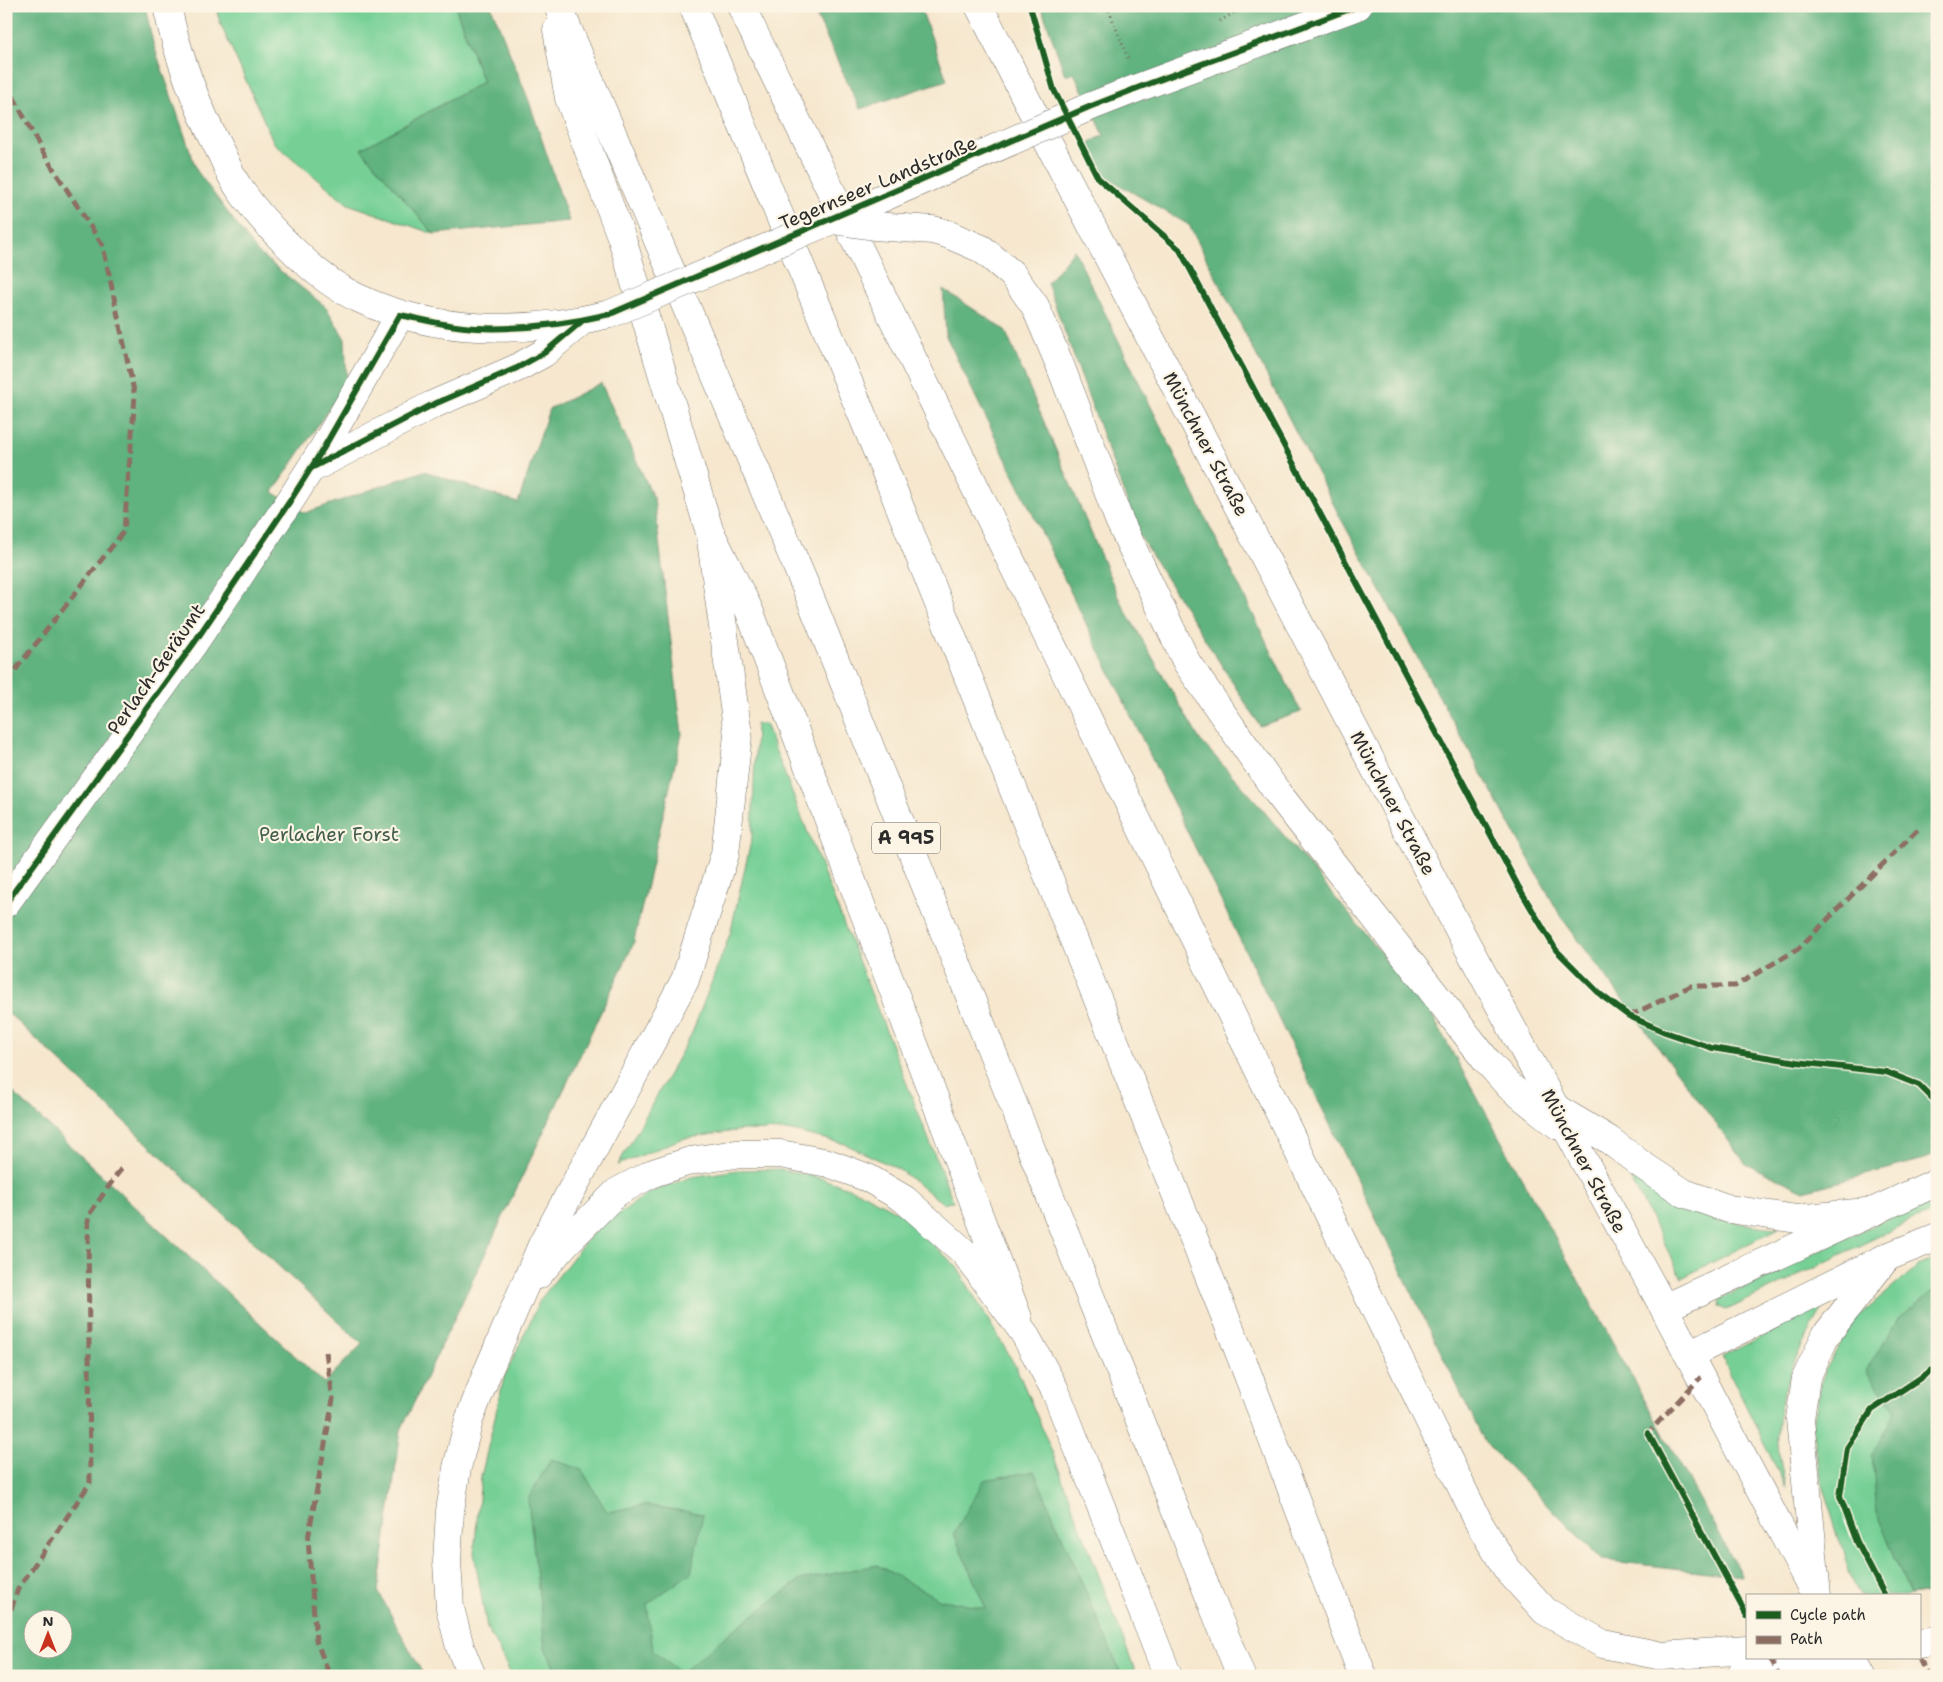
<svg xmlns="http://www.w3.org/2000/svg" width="1943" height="1682" font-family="'Shantell Sans',sans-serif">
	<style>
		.green { fill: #76d096; stroke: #507e60 }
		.forest { fill: #60b27f; stroke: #466e55; fill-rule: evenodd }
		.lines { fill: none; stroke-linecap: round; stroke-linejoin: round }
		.minor-casing { stroke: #726d64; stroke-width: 29 }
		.major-casing { stroke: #726d64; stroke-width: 29 }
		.highway-casing { stroke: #726d64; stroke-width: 29 }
		.path { stroke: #726d64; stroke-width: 3; stroke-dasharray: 1 4; stroke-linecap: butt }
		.minor { stroke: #fff; stroke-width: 28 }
		.major { stroke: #fff; stroke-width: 28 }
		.highway { stroke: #fff; stroke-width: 28 }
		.minor-bridge-casing { stroke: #726d64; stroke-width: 29; stroke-linecap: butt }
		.major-bridge-casing { stroke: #726d64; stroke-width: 29; stroke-linecap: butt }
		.minor-bridge { stroke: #fff; stroke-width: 28 }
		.major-bridge { stroke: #fff; stroke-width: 28 }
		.quiet { stroke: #8d6e63; stroke-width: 5; stroke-dasharray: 10 5; stroke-linecap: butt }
		.cycleway-casing { stroke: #fcf5e5; stroke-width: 9 }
		.cycleway { stroke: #1b5e20; stroke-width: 6 }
		.labels { text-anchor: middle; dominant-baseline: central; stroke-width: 4.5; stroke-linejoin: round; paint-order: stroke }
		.shield { fill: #fcf5e5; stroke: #6a6863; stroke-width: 1 }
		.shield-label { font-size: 18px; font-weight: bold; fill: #2b2b2b }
		.street-label { font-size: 19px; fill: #2b2b2b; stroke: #fcf5e5 }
		.park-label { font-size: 19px; fill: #425d4b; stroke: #fcf5e5 }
	</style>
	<rect width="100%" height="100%" fill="#fcf5e5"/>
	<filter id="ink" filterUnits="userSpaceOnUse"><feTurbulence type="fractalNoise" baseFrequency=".02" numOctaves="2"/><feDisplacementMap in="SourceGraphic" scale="10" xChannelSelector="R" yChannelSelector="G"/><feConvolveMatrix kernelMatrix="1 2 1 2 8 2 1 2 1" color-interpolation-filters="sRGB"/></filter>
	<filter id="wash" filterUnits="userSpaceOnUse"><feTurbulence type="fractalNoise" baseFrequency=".0096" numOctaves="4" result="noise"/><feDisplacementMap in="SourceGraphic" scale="20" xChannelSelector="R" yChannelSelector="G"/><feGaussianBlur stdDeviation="1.12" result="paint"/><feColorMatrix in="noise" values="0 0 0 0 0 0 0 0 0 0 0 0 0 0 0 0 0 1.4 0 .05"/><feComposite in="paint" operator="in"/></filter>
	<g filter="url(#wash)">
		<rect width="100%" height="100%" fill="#f6e7ce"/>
		<g class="green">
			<polygon points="215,6 455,6 483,82 361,149 434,234 348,204 274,143 221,25"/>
			<polygon points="756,724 765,724 953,1201 944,1204 898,1169 845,1144 792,1131 742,1130 681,1139 618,1165 692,1033 730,934 752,837"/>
			<polygon points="780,1169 824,1179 862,1193 900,1213 957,1267 1016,1367 1051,1449 1137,1676 512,1676 487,1628 474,1553 481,1477 504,1378 540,1300 592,1233 648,1193 691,1177 737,1170"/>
			<path d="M1627,1172C1678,1209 1716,1223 1779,1228L1682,1278Z"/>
			<polygon points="1937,1197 1937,1212 1908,1222 1731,1308 1725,1310 1719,1306 1720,1299 1902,1211"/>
			<polygon points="1937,1258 1937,1591 1904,1596 1859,1596 1853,1584 1822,1484 1812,1429 1824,1370 1857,1318 1918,1266"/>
			<path d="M1826,1303C1802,1343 1774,1395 1778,1443C1779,1458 1783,1474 1786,1488L1722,1357Z"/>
		</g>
		<g class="forest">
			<path d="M6,6H145L153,43L197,171L257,252L326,307L345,339L347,382L273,492L305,513L424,471L518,503L549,409L601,383L654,499L682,734L633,945L401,1430L378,1591L424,1676H6V1086L324,1383L362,1344L6,1011ZM32,1620H62V1650H32Z"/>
			<polygon points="455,6 491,6 529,101 569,221 434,234 361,149 483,82"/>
			<polygon points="812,6 920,6 947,80 860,109"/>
			<polygon points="1041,6 1937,6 1937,1154 1925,1159 1804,1191 1746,1164 1561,917 1341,519 1189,225 1104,176 1089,143 1104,135 1074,73 1065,75"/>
			<polygon points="1074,250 1301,712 1260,726 1139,535 1047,283"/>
			<polygon points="943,289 1005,330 1120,601 1200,740 1253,798 1430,1012 1742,1576 1602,1560 1485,1443 946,336"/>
			<polygon points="1937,1288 1937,1591 1910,1595 1877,1514 1872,1454 1896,1410 1866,1371 1898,1319"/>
			<polygon points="551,1459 582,1470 607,1512 644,1505 703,1514 691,1573 647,1604 653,1651 681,1673 732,1631 800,1580 877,1565 939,1599 986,1609 954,1534 984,1480 1034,1471 1122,1676 559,1676 545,1648 528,1499"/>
		</g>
	</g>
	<g filter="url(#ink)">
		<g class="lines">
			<defs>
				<g id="minor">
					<polyline points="1089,107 1140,87 1358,6"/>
					<polyline points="311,469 432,405 517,368 544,353 582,321"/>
					<polyline points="712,536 749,610 1018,1318"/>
					<polyline points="6,903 194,643 290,501 323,449 400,315"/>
				</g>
				<g id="major">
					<path d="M167,6C178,59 197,107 222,155C227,166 232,178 239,188C255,212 274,232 294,251C312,269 334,287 358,298C436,335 527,334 610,314"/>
					<polyline points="979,6 1047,140 1467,945 1664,1308 1816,1596"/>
					<polyline points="947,234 982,249 1012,274 1035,306 1060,365 1119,520 1187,663 1277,792 1487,1061 1509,1086 1559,1126"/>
					<polyline points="1851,1658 1861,1676"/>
				</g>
				<g id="highway">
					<polyline points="558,6 807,590 1119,1368 1241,1676"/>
					<polyline points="693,6 889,480 1233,1336 1363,1676"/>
					<polyline points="741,6 1480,1525 1507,1569 1545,1611 1603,1644 1662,1656 1747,1650"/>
					<polyline points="1554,1107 1609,1140 1642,1165 1684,1193 1729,1209 1797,1219 1876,1211"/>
					<polyline points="538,1275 565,1244 617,1192 653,1173 690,1161 736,1154 780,1154 828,1163 868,1178 904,1199 965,1253 1024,1333 1055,1390 1168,1676"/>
					<polyline points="1664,1308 1937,1182"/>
					<polyline points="1689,1355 1887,1257 1937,1237"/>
					<polyline points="1817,1596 1800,1419 1806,1378 1826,1335 1887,1257"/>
					<polyline points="1919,1643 1937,1640"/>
					<polyline points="472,1676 460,1647 450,1608 447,1562 450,1511 457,1468 469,1420 487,1373 542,1245 685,980 725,854 738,735 710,533 622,239 569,98 557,30"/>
					<polyline points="1740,1676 1838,1658"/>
				</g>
			</defs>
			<use href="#minor" class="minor-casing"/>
			<use href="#major" class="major-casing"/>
			<use href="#highway" class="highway-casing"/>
			<g class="path">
				<polyline points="1107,6 1128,58"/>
				<polyline points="1220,21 1245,6"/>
			</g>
			<use href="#minor" class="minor"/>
			<use href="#major" class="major"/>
			<use href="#highway" class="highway"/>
			<defs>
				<polyline id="minor-bridge" points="832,220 1089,107"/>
				<polyline id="major-bridge" points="610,314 832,220 874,226 933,230 947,234"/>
			</defs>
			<use href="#minor-bridge" class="minor-bridge-casing"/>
			<use href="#major-bridge" class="major-bridge-casing"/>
			<use href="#minor-bridge" class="minor-bridge"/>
			<use href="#major-bridge" class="major-bridge"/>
			<g class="quiet">
				<polyline points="6,83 42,151 103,246 135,396 124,531 6,682"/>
				<polyline points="1629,1016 1691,986 1735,986 1798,949 1918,829"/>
				<polyline points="326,1352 333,1399 308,1539 316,1640 330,1676"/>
				<polyline points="1650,1436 1648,1433 1701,1377"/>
				<polyline points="6,1624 18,1589 90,1483 88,1216 123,1166"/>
				<polyline points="1770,1658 1779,1676"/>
				<polyline points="1919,1658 1928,1676"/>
			</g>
			<defs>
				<g id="cycleway">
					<polyline points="1030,6 1054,90 1098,178 1180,250 1518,886 1556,950 1601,995 1629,1016 1665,1032 1712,1048 1797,1062 1886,1072 1919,1085 1937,1103"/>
					<polyline points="311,468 432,405 517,368 544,353 582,321"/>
					<path d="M6,903L194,643L290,501L323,449L400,315C425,320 450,327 476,328C520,330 567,324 610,314L1089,107L1140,87L1358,6"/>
					<polyline points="1648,1433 1747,1616"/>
					<polyline points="1885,1596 1857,1542 1840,1496 1847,1448 1872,1410 1937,1367"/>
				</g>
			</defs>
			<use href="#cycleway" class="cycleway-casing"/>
			<use href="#cycleway" class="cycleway"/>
		</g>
	</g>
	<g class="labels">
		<rect class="shield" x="872" y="822.5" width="68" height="31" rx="4"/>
		<g class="shield-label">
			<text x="906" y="838">A 995</text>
		</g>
		<g class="street-label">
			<text transform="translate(878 183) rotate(-23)">Tegernseer Landstraße</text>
			<text transform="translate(1206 444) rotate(62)">Münchner Straße</text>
			<text transform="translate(156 669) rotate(-55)">Perlach-Geräumt</text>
			<text transform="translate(1393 803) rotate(62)">Münchner Straße</text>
			<text transform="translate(1584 1161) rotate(62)">Münchner Straße</text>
		</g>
		<g class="park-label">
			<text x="329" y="834">Perlacher Forst</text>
		</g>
	</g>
	<rect width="1943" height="1682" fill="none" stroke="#fcf5e5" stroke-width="25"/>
	<rect x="1746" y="1594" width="175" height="65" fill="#fcf5e5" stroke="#a8a49b"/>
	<rect x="1756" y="1611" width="25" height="8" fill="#1b5e20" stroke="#a8a49b"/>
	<text x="1790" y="1620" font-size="15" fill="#2b2b2b">Cycle path</text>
	<rect x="1756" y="1636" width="25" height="8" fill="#8d6e63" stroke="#a8a49b"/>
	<text x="1790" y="1644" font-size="15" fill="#2b2b2b">Path</text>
	<g transform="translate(48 1634)"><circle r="24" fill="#fcf5e5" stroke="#a8a49b"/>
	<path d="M0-4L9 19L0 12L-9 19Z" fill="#c8321e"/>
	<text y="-8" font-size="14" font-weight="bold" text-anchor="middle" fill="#2b2b2b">N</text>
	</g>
</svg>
